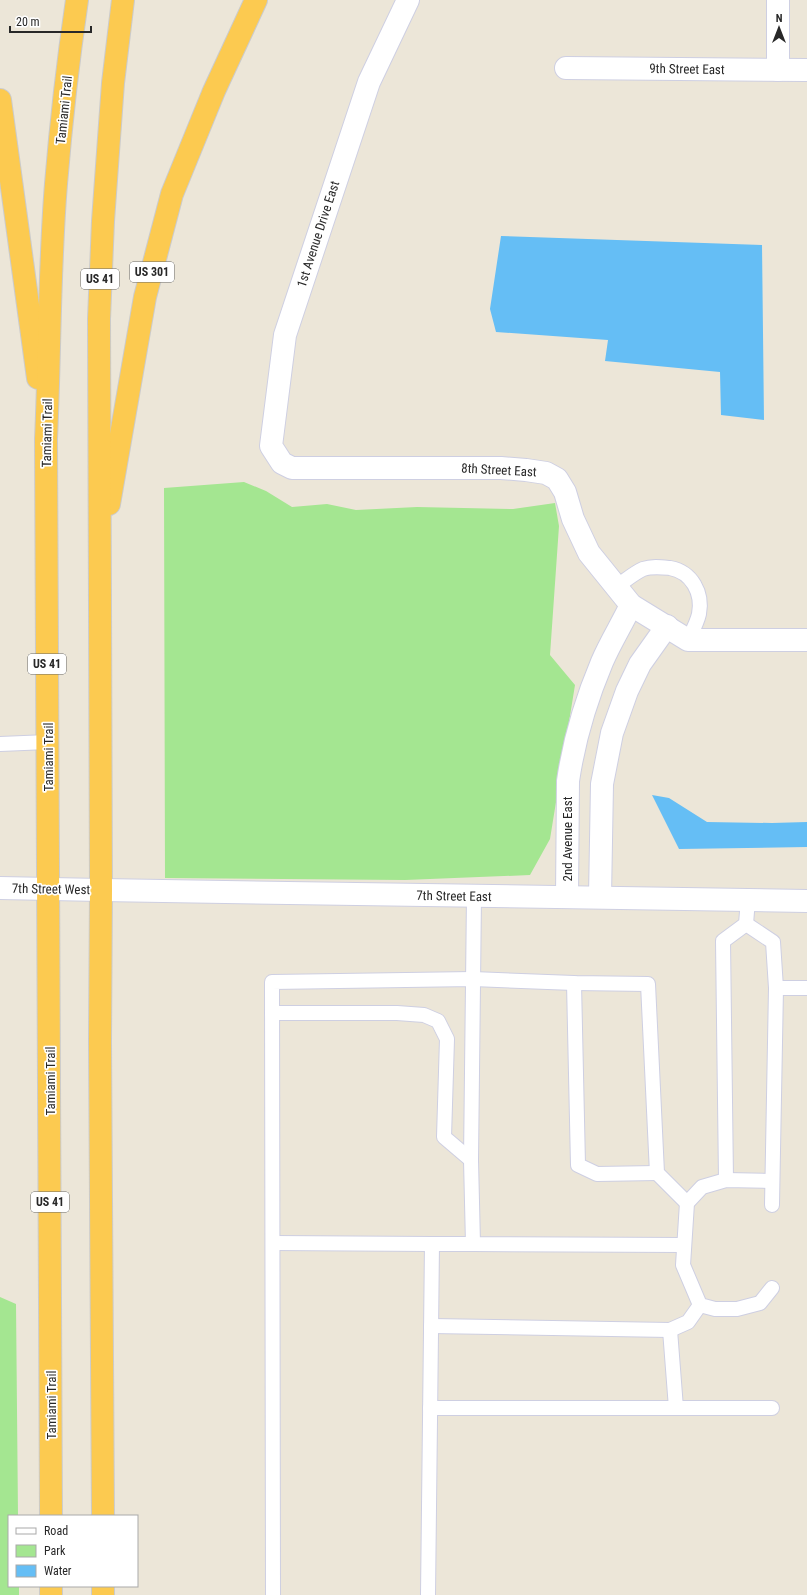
<svg xmlns="http://www.w3.org/2000/svg" width="807" height="1595" font-family="'Roboto Condensed',sans-serif">
	<style>
		.green { fill: #a4e691 }
		.water { fill: #65bef5 }
		.lines { fill: none; stroke-linecap: round; stroke-linejoin: round }
		.service-casing { stroke: #cecfe2; stroke-width: 16 }
		.minor-casing { stroke: #cecfe2; stroke-width: 24 }
		.tertiary-casing { stroke: #cecfe2; stroke-width: 24 }
		.trunk-casing { stroke: #cbcbcb; stroke-width: 24 }
		.service { stroke: #fff; stroke-width: 14 }
		.minor { stroke: #fff; stroke-width: 22 }
		.tertiary { stroke: #fff; stroke-width: 22 }
		.trunk { stroke: #fcca50; stroke-width: 22 }
		.labels { text-anchor: middle; dominant-baseline: central; stroke-width: 3.5; stroke-linejoin: round; paint-order: stroke }
		.shield { fill: #fff; stroke: #686868; stroke-width: 1 }
		.shield-label { font-size: 12px; font-weight: bold; fill: #282828 }
		.street-label { font-size: 13px; fill: #282828; stroke: #fff }
	</style>
	<rect width="100%" height="100%" fill="#ece6d8"/>
	<g class="green">
		<polygon points="244,482 266,491 292,507 327,504 356,510 417,507 513,509 555,503 559,526 550,655 575,685 550,839 530,875 405,880 165,878 164,488"/>
		<polygon points="0,1297 16,1304 18,1516 9,1516 9,1586 19,1586 19,1595 0,1595"/>
	</g>
	<g class="water">
		<polygon points="501,236 762,245 764,420 721,415 720,372 605,361 608,340 496,332 490,309"/>
		<polygon points="652,795 669,798 707,822 772,823 807,822 807,847 679,849"/>
	</g>
	<g class="lines">
		<defs>
			<g id="service">
				<path d="M617,586C625,581 634,573 643,569C652,566 660,567 670,568C692,572 703,593 699,614C697,623 692,632 688,640"/>
				<polyline points="0,744 48,742"/>
				<polyline points="474,896 471,1160 473,1244 684,1245"/>
				<polyline points="746,924 773,942 776,988 772,1205"/>
				<polyline points="574,983 578,1165 597,1174 657,1173"/>
				<polyline points="776,988 807,988"/>
				<polyline points="272,1013 397,1013 424,1015 438,1021 447,1039 444,1137 471,1160"/>
				<polyline points="726,1180 723,941 746,924 748,899"/>
				<polyline points="772,1181 726,1180 702,1187 687,1203 683,1265 700,1305 715,1309 737,1309 760,1303 772,1288"/>
				<polyline points="273,1243 432,1244"/>
				<polyline points="431,1326 670,1330 688,1322 700,1305"/>
				<polyline points="670,1330 676,1408"/>
				<polyline points="430,1408 772,1408"/>
				<polyline points="273,1595 272,982 473,979 574,983 648,984 657,1173 687,1203"/>
				<polyline points="428,1595 432,1244 473,1244"/>
			</g>
			<g id="minor">
				<polyline points="408,0 369,82 285,335 271,446 282,463 292,468 501,468 526,470 546,473 557,479 565,492 573,519 589,553 631,605 688,640 807,640"/>
				<polyline points="566,68 807,70"/>
				<polyline points="778,70 778,0"/>
				<polyline points="101,890 807,901"/>
				<path d="M567,897L568,781C574,740 586,700 602,662C610,643 622,624 631,605"/>
				<polyline points="600,897 602,784 612,733 627,691 640,664 667,626"/>
			</g>
			<polyline id="tertiary" points="0,888 101,890"/>
			<g id="trunk">
				<polyline points="0,100 38,378"/>
				<polyline points="109,504 145,297 172,194 214,91 256,0"/>
				<path d="M51,1516L46,439C50,354 49,269 56,184C61,123 68,61 77,0"/>
				<polyline points="103,1516 100,1042 101,890 99,319 103,221 113,83 123,0"/>
				<polyline points="51,1586 51,1595"/>
				<polyline points="103,1586 103,1595"/>
			</g>
		</defs>
		<use href="#service" class="service-casing"/>
		<use href="#minor" class="minor-casing"/>
		<use href="#tertiary" class="tertiary-casing"/>
		<use href="#trunk" class="trunk-casing"/>
		<use href="#service" class="service"/>
		<use href="#minor" class="minor"/>
		<use href="#tertiary" class="tertiary"/>
		<use href="#trunk" class="trunk"/>
	</g>
	<g class="labels">
		<g class="shield">
			<rect x="130" y="262" width="44" height="20" rx="3"/>
			<rect x="81" y="269" width="38" height="20" rx="3"/>
			<rect x="28" y="654" width="38" height="20" rx="3"/>
			<rect x="31" y="1192" width="38" height="20" rx="3"/>
		</g>
		<g class="shield-label">
			<text x="152" y="272">US 301</text>
			<text x="100" y="279">US 41</text>
			<text x="47" y="664">US 41</text>
			<text x="50" y="1202">US 41</text>
		</g>
		<g class="street-label">
			<text transform="translate(687 69) rotate(1)">9th Street East</text>
			<text transform="translate(64 110) rotate(-84)">Tamiami Trail</text>
			<text transform="translate(318 234) rotate(-72)">1st Avenue Drive East</text>
			<text transform="translate(47 433) rotate(-89)">Tamiami Trail</text>
			<text transform="translate(499 470) rotate(3)">8th Street East</text>
			<text transform="translate(48 757) rotate(-90)">Tamiami Trail</text>
			<text transform="translate(567 839) rotate(-90)">2nd Avenue East</text>
			<text transform="translate(51 889) rotate(1)">7th Street West</text>
			<text transform="translate(454 896) rotate(1)">7th Street East</text>
			<text transform="translate(50 1081) rotate(-90)">Tamiami Trail</text>
			<text transform="translate(51 1405) rotate(-90)">Tamiami Trail</text>
		</g>
	</g>
	<rect x="8" y="1515" width="130" height="72" fill="#ffffff" stroke="#a9a9a9"/>
	<rect x="16" y="1528" width="20" height="6" fill="#ffffff" stroke="#a9a9a9"/>
	<text x="44" y="1535" font-size="12" fill="#282828">Road</text>
	<rect x="16" y="1545" width="20" height="12" fill="#a4e691" stroke="#a9a9a9"/>
	<text x="44" y="1555" font-size="12" fill="#282828">Park</text>
	<rect x="16" y="1565" width="20" height="12" fill="#65bef5" stroke="#a9a9a9"/>
	<text x="44" y="1575" font-size="12" fill="#282828">Water</text>
	<g transform="translate(779 28)" stroke="#ffffff" stroke-width="3" paint-order="stroke">
	<path d="M0-3L7 15L0 10L-7 15Z" fill="#282828"/>
	<text y="-6" font-size="11" font-weight="bold" text-anchor="middle" fill="#282828">N</text>
	</g>
	<path d="M10 26v6h81v-6" fill="none" stroke="#282828" stroke-width="2"/>
	<text x="16" y="26" font-size="12" fill="#282828" stroke="#ffffff" stroke-width="3" paint-order="stroke">20 m</text>
</svg>
